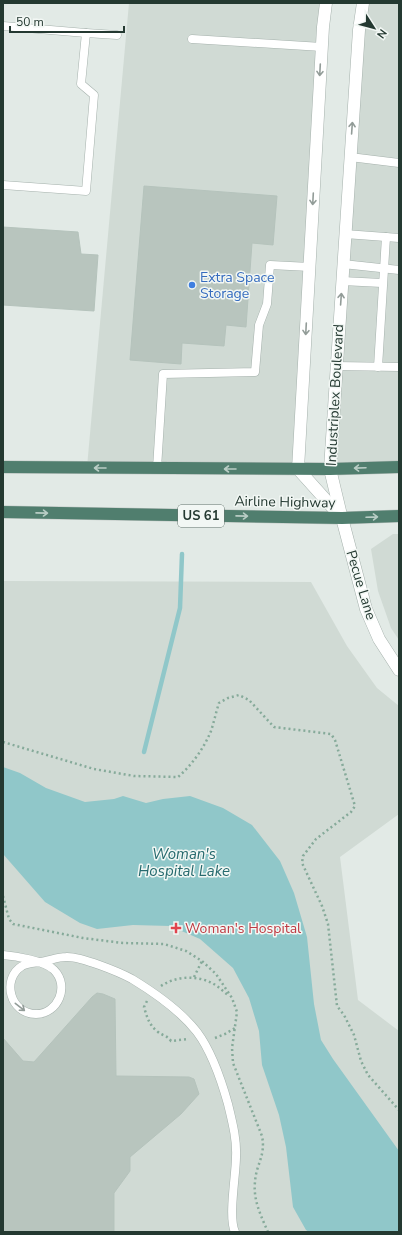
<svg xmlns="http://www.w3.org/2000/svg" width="402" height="1235" font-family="'Nunito Sans',sans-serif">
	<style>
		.built { fill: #d0dad4 }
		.water { fill: #90c7c9 }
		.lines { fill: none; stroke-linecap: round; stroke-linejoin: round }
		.stream { stroke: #90c7c9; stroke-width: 4.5 }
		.building { fill: #b8c5be; stroke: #b5c3bc }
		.service-casing { stroke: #a5b1ac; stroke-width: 9 }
		.minor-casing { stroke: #a5b1ac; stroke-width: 13 }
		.tertiary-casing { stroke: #a5b1ac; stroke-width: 13 }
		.trunk-casing { stroke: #bdc4c1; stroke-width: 13 }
		.path { stroke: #86aa9a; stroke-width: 2.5; stroke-dasharray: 2 3; stroke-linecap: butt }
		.service { stroke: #fff; stroke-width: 8 }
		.minor { stroke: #fff; stroke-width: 12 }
		.tertiary { stroke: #fff; stroke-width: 12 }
		.trunk { stroke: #507e6e; stroke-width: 12 }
		.oneway { stroke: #929c98 }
		.oneway2 { stroke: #b9cdc5 }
		.shop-dot { fill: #3f7fe0; stroke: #f2f7f4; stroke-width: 1.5 }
		.health-dot { fill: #e0444e; stroke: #f2f7f4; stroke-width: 1.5 }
		.labels { text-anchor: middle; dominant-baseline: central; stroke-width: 3; stroke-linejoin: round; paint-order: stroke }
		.shield { fill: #f2f7f4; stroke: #62726c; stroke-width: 1 }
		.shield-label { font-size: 13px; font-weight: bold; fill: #243931 }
		.shop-label { font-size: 14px; fill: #366cbe; stroke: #f2f7f4; text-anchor: start }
		.street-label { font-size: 14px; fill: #243931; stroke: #f2f7f4 }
		.health-label { font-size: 14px; fill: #be3a42; stroke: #f2f7f4; text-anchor: start }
		.water-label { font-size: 15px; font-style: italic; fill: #266a6e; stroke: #f2f7f4 }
	</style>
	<rect width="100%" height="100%" fill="#e2eae6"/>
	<g class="built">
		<polygon points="129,3 326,3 298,469 87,467"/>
		<polygon points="363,3 399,3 399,467 330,469"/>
		<polygon points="393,534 399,534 399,640 391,628 378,591 371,549"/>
		<polygon points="3,581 311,582 347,646 377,688 399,706 399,814 340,857 358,1000 399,1031 399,1232 3,1232"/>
	</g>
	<polygon class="water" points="3,767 20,773 46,788 85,802 114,799 123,796 146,803 163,799 190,796 223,808 252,825 280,861 294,893 307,937 314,1004 321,1040 333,1059 399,1151 399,1232 309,1232 306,1230 293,1207 286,1147 279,1115 262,1065 259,1031 249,998 233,968 200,939 170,926 133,925 97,929 80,923 45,902 3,854"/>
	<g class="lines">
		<polyline class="stream" points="144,752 180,608 182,554"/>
	</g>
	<g class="building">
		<polygon points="144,186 277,196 273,245 252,243 246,327 226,325 224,346 182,343 181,364 130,360"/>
		<polygon points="3,227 78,232 81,254 98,255 94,311 3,305"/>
		<polygon points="97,993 103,994 115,999 116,1076 189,1077 194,1079 199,1094 181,1114 130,1157 130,1171 114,1193 114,1232 3,1232 3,1038 23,1061 34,1062 92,997"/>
	</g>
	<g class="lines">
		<defs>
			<g id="service">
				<polyline points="3,26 86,33 81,84 94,95 86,191 3,185"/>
				<polyline points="86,33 117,35"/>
				<polyline points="192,39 322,47"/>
				<polyline points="350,157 399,163"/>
				<polyline points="345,234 399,238"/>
				<polyline points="343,264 399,270"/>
				<polyline points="342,281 382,283"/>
				<polyline points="336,366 399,367"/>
				<polyline points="378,367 386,237"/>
				<polyline points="157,468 163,374 255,372 259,325 267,304 270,265 310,267"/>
				<path d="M3,955C16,956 45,961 54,970C70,986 58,1014 36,1014C10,1014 1,979 22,966C28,963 34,963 40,962C49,961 57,957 66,957C80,956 119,972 132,979C155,993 180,1010 197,1032C212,1052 221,1079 228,1104C232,1121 237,1139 236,1157C236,1175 228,1217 235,1232"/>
			</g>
			<polyline id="minor" points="342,518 366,609 379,639 399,670"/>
			<g id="tertiary">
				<polyline points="326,3 323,27 298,469 342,518"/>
				<polyline points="341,515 330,469 359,30 363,3"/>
			</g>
			<g id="trunk">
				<polyline points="3,467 330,469 399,467"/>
				<polyline points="3,512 342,518 399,516"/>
			</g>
		</defs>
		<use href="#service" class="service-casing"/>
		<use href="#minor" class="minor-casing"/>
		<use href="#tertiary" class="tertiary-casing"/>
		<use href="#trunk" class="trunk-casing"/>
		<g class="path">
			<path d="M3,742L94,769L134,776L178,777C192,765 204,748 211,731C214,722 216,712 219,703L228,698L239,695L249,700L274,727L331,734L335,740L355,806L351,812L316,839L303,856L302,863L322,906L328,924L337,1006L344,1015L354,1035L361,1061L368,1075L399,1110"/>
			<path d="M3,896L9,919L13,924L83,938L123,943L164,944L186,951L202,961L216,974L232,998L237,1012L232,1048L233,1063L262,1136C266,1156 256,1164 255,1182C253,1200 261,1216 268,1232"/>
			<polyline points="194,977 202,961"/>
			<path d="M161,986C176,976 196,975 212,983C218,986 224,992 229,996"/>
			<path d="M147,1001L144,1007C147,1017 149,1025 158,1032C163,1036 167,1035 171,1041L188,1039"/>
			<polyline points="215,1038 225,1034 235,1028"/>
		</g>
		<use href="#service" class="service"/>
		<use href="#minor" class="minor"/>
		<use href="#tertiary" class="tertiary"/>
		<use href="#trunk" class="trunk"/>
	</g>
	<defs><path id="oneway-shaft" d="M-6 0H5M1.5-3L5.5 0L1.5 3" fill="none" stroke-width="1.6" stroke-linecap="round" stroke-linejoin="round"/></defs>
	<g class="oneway">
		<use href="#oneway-shaft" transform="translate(320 70) rotate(93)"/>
		<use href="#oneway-shaft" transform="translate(352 128) rotate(-86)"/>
		<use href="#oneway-shaft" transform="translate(313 199) rotate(93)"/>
		<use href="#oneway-shaft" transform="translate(341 299) rotate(-86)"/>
		<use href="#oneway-shaft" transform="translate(306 329) rotate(93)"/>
		<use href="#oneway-shaft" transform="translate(20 1007) rotate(38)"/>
	</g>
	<g class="oneway2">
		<use href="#oneway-shaft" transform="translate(100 468) rotate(-180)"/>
		<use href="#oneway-shaft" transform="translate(360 468) rotate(178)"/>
		<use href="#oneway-shaft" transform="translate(230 469) rotate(-180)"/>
		<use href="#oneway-shaft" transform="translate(42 513) rotate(1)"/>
		<use href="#oneway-shaft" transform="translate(242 516) rotate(1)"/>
		<use href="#oneway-shaft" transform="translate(372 517) rotate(-2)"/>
	</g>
	<circle class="shop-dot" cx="192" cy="285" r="4"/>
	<path class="health-dot" d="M174 922h4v4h4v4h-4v4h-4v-4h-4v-4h4z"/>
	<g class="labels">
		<rect class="shield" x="178" y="505" width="46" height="22" rx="3"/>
		<g class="shield-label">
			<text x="201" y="516">US 61</text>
		</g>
		<g class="shop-label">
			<text x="200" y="277">Extra Space<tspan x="200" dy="16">Storage</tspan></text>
		</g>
		<g class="street-label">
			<text transform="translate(335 395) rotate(-87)">Industriplex Boulevard</text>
			<text transform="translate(285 502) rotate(1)">Airline Highway</text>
			<text transform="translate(361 585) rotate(73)">Pecue Lane</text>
		</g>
		<g class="health-label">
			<text x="185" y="928">Woman's Hospital</text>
		</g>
		<g class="water-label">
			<text x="184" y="854">Woman's<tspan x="184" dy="17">Hospital Lake</tspan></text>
		</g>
	</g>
	<rect width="402" height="1235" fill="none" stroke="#243931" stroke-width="8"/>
	<g transform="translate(374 28) rotate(126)" stroke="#f2f7f4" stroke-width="3" paint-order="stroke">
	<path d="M0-3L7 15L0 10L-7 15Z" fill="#243931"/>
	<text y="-6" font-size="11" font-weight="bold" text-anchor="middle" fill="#243931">N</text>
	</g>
	<path d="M10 26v6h114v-6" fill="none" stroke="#243931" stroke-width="2"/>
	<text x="16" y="26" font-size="12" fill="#243931" stroke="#f2f7f4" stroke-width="3" paint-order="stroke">50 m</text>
</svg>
